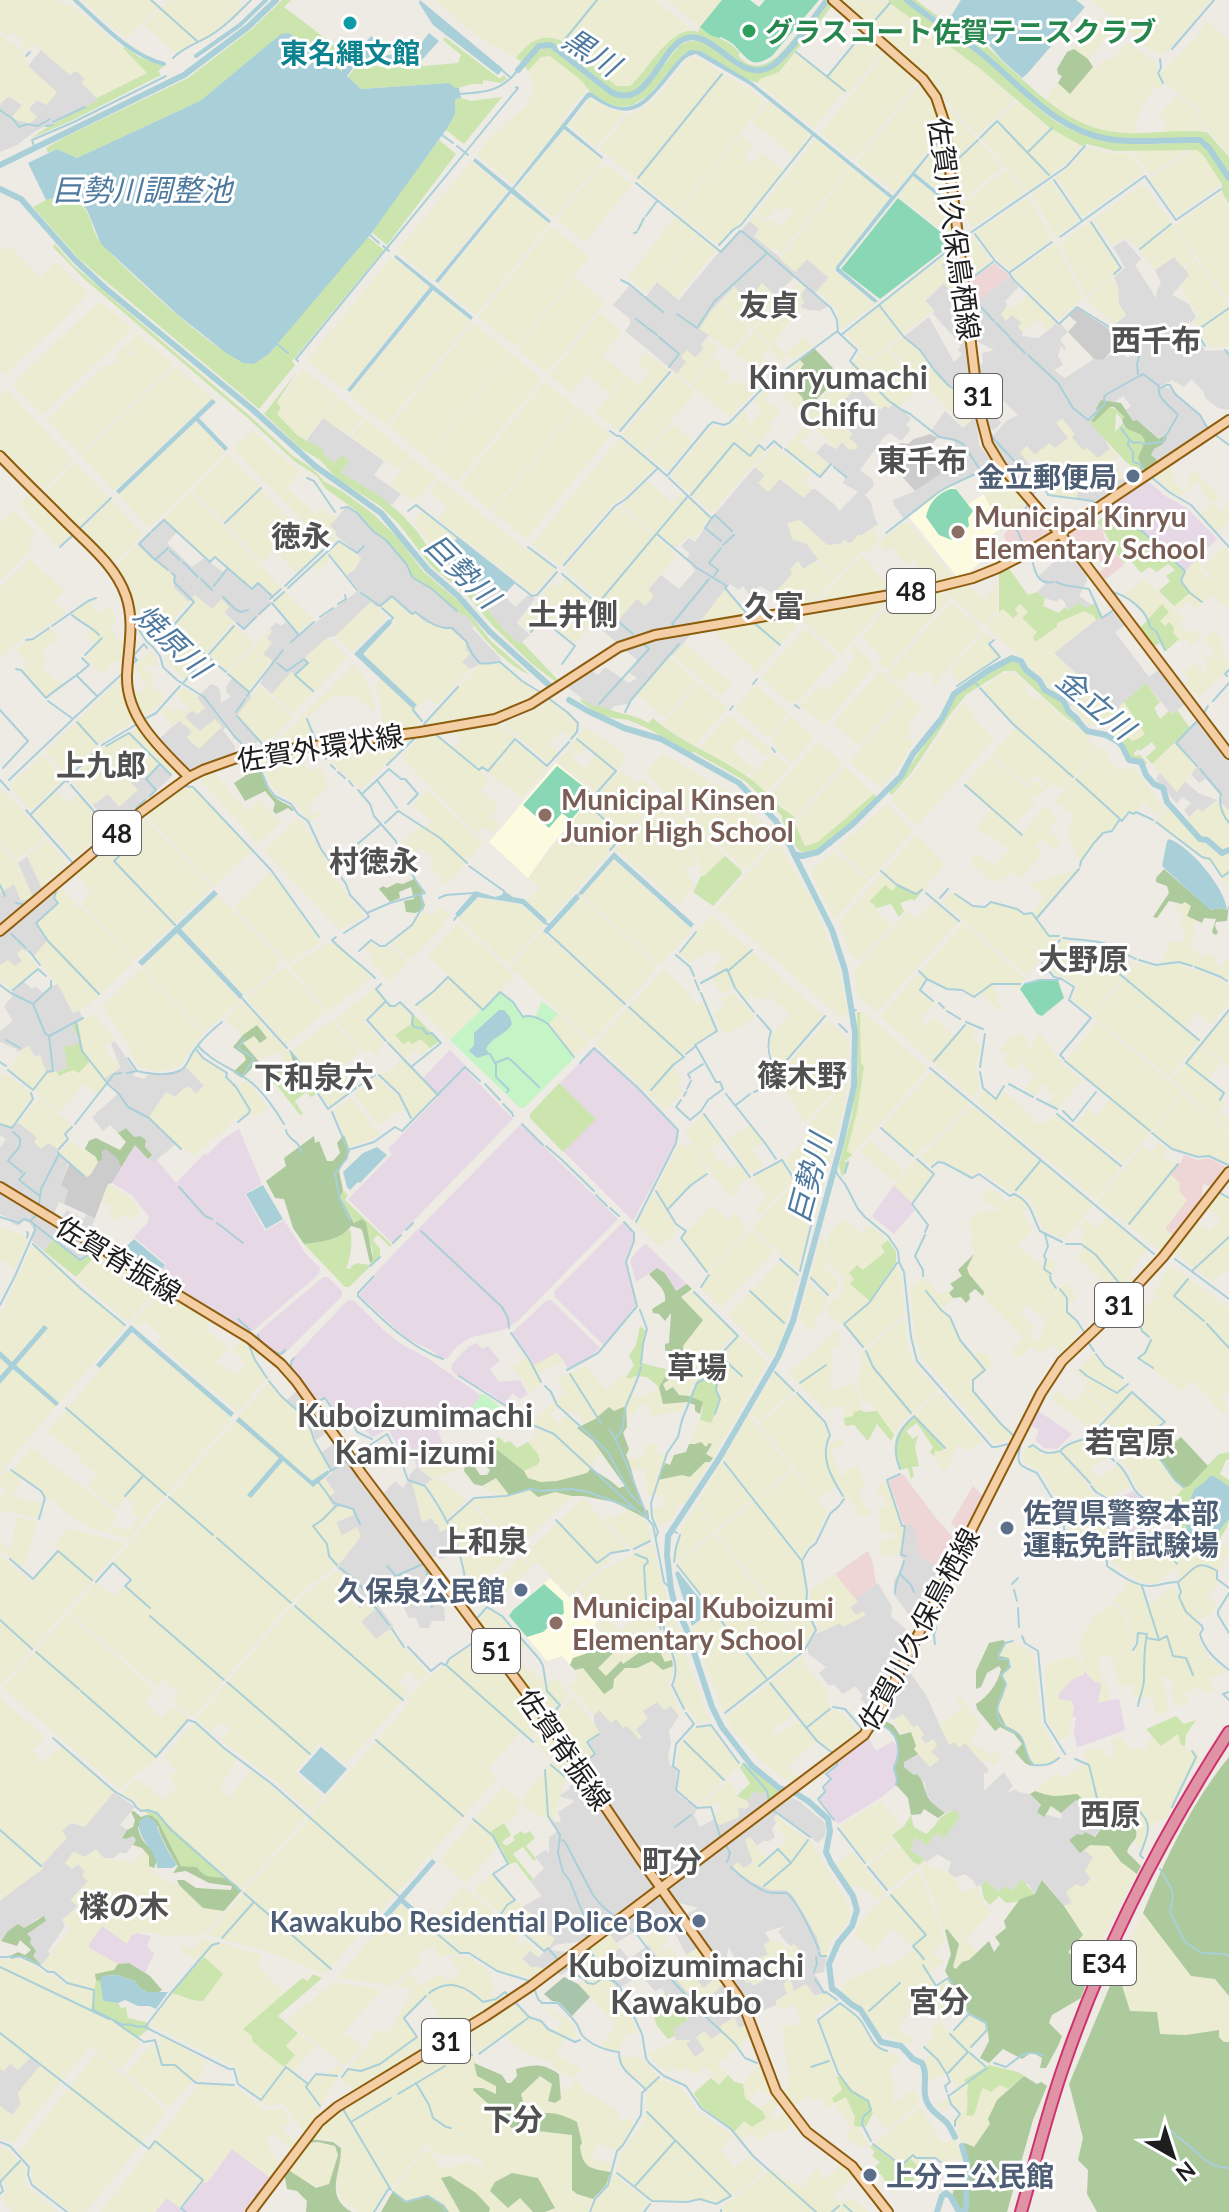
<svg xmlns="http://www.w3.org/2000/svg" width="1229" height="2212" font-family="Lato,'Noto Sans JP',sans-serif">
	<style>
		.residential { fill: #dcdbdb; fill-rule: evenodd }
		.commercial { fill: #eed6d6 }
		.industrial { fill: #e7d8e5 }
		.education { fill: #fcfbe0 }
		.religious { fill: #ccc }
		.farmland { fill: #ebecd2 }
		.grass { fill: #cce5af }
		.forest { fill: #adca9d }
		.cemetery { fill: #a8c5ab }
		.park { fill: #c5f5c7 }
		.pitch { fill: #89d7b5 }
		.water { fill: #a9d0d9 }
		.lines { fill: none; stroke-linecap: round; stroke-linejoin: round }
		.stream { stroke: #a9d0d9; stroke-width: 2 }
		.canal { stroke: #a9d0d9; stroke-width: 4 }
		.river { stroke: #a9d0d9; stroke-width: 6 }
		.major-casing { stroke: #8d5c0c; stroke-width: 12 }
		.highway-casing { stroke: #cd326f; stroke-width: 14 }
		.major { stroke: #f4cea4; stroke-width: 8 }
		.highway { stroke: #e093a5; stroke-width: 10 }
		.culture-dot { fill: #0f9aa8; stroke: #fff; stroke-width: 3 }
		.leisure-dot { fill: #2e9e5b; stroke: #fff; stroke-width: 3 }
		.service-dot { fill: #5c6f8a; stroke: #fff; stroke-width: 3 }
		.education-dot { fill: #8d6e63; stroke: #fff; stroke-width: 3 }
		.labels { text-anchor: middle; dominant-baseline: central; stroke-width: 6; stroke-linejoin: round; paint-order: stroke }
		.shield { fill: #fff; stroke: #626262; stroke-width: 2 }
		.shield-label { font-size: 26px; font-weight: bold; fill: #1e1e1e }
		.leisure-label { font-size: 28px; font-weight: bold; fill: #27864d; stroke: #fff; text-anchor: start }
		.culture-label { font-size: 28px; font-weight: bold; fill: #0d838f; stroke: #fff }
		.street-label { font-size: 28px; fill: #1e1e1e; stroke: #fff }
		.service-label { font-size: 28px; font-weight: bold; fill: #4e5e75; stroke: #fff; text-anchor: end }
		.education-label { font-size: 28px; font-weight: bold; fill: #785e54; stroke: #fff; text-anchor: start }
		.water-label { font-size: 30px; font-style: italic; fill: #4f7a9f; stroke: #fff }
		.neighbourhood-label { font-size: 30px; font-weight: bold; fill: #515151; stroke: #fff }
		.quarter-label { font-size: 32px; font-weight: bold; fill: #515151; stroke: #fff }
	</style>
	<rect width="100%" height="100%" fill="#eeebe5"/>
	<g class="residential">
		<polygon points="41,50 70,75 75,70 85,79 82,83 97,98 97,101 75,114 37,130 17,145 0,152 0,104 8,96 22,105 12,118 29,109 37,100 47,105 28,66"/>
		<polygon points="750,221 760,229 754,236 796,271 807,259 829,278 815,293 828,306 820,311 808,310 801,307 803,302 800,296 806,287 795,277 775,295 761,284 748,302 734,287 711,311 700,329 710,334 701,345 704,348 695,358 686,351 686,362 677,374 625,331 630,324 630,319 613,305 629,286 645,298 657,282 679,300 719,252"/>
		<polygon points="1125,240 1141,259 1135,265 1156,298 1157,291 1161,283 1155,270 1175,256 1189,275 1172,295 1189,304 1196,317 1191,323 1189,320 1187,343 1197,336 1205,351 1229,350 1229,410 1218,408 1205,398 1204,393 1192,379 1184,387 1172,380 1164,385 1168,389 1171,387 1176,393 1200,414 1209,430 1157,464 1151,455 1154,448 1163,444 1164,435 1160,439 1137,420 1133,421 1126,410 1131,406 1123,396 1115,402 1109,403 1107,400 1098,412 1093,427 1102,434 1110,449 1098,458 1083,450 1071,437 1055,448 1041,449 1035,455 1027,447 1021,453 1031,468 1020,481 998,454 990,437 998,431 1006,421 1018,415 997,395 993,411 1001,423 994,430 987,428 983,400 981,396 978,369 983,362 982,353 994,350 974,340 970,306 1010,277 1019,287 1005,301 1007,305 1001,316 1012,314 1022,323 1018,327 1023,332 1022,336 1039,338 1056,323 1058,326 1061,324 1068,332 1060,339 1066,348 1064,350 1061,346 1058,356 1063,365 1054,370 1065,378 1094,359 1103,360 1111,354 1116,345 1127,358 1138,353 1125,339 1115,324 1126,315 1119,304 1118,287 1114,277 1125,268 1113,247"/>
		<polygon points="957,252 979,445 1002,473 991,481 980,471 941,491 927,504 904,519 894,505 893,500 915,491 946,469 943,464 953,458 955,440 938,438 931,431 945,411 963,428 973,418 958,406 955,396 958,392 948,386 920,351 903,337 929,317 954,362 962,354 958,350 961,345 933,314 934,310 925,301 944,283 959,287 941,265"/>
		<polygon points="863,373 872,382 880,409 884,406 894,403 911,418 906,425 910,428 908,433 901,441 890,433 884,437 860,470 872,479 874,486 865,495 871,502 874,516 878,524 851,543 827,545 800,520 807,544 818,559 816,561 803,569 799,562 792,574 774,594 760,586 749,594 743,586 739,590 730,584 684,643 673,655 669,656 629,704 614,706 610,711 599,705 596,707 589,704 567,687 590,669 598,675 605,667 629,683 637,678 628,672 638,661 593,622 604,609 617,621 637,598 645,605 648,590 661,575 679,589 695,571 687,558 690,554 681,546 689,538 695,542 713,516 755,467 765,475 780,479 804,497 812,489 815,489 834,504 839,511 858,492 843,483 845,477 816,453 825,443 836,449 842,442 858,446 849,438 848,429 838,406 855,388 853,383"/>
		<polygon points="323,418 384,461 374,475 401,494 392,505 343,474 333,462 307,440"/>
		<polygon points="1092,465 1112,480 1126,479 1130,481 1096,503 1093,501 1080,500 1076,499 1083,472"/>
		<polygon points="347,506 358,512 375,532 386,540 407,565 412,576 432,589 462,615 467,616 474,626 472,628 501,659 500,662 480,664 470,669 462,662 466,643 451,629 443,629 436,625 426,623 412,615 392,598 381,607 374,607 370,603 335,636 327,638 305,658 309,663 295,676 291,672 272,694 260,683 272,661 263,654 267,638 272,631 270,629 276,622 281,626 286,622 299,635 359,590 347,575 355,569 361,559 356,552 337,536 330,525"/>
		<polygon points="164,518 178,531 167,543 192,567 204,558 223,572 228,568 252,588 258,582 272,596 268,599 272,604 243,630 224,612 222,599 212,609 195,595 189,602 174,588 158,564 137,544"/>
		<polygon points="1068,548 1084,567 1087,581 1079,596 1092,605 1086,608 1068,610 1064,601 1059,598 1057,602 1045,598 1037,592 1045,584 1038,577"/>
		<polygon points="488,579 506,593 505,596 515,607 529,594 535,599 517,623 530,635 522,642 518,644 502,628 477,595"/>
		<polygon points="1117,608 1128,623 1115,632 1149,677 1161,668 1187,703 1171,714 1146,683 1124,702 1115,713 1114,707 1094,690 1072,706 1070,706 1064,696 1082,679 1054,653 1096,620"/>
		<polygon points="232,678 252,696 237,716 260,739 249,749 234,738 226,727 223,730 235,746 235,753 194,770 186,768 159,739 179,720 193,731 187,738 221,728 215,720 200,731 184,717 193,710 205,708 197,698 211,684 217,686 220,690 221,703 231,697 226,692 227,685"/>
		<polygon points="1199,719 1229,759 1229,811 1221,803 1222,797 1206,779 1199,783 1191,774 1198,765 1176,743"/>
		<polygon points="159,764 163,765 172,774 171,777 102,841 92,831 104,818 93,805 108,794 119,807 129,779 138,771"/>
		<polygon points="1160,773 1177,791 1185,781 1198,793 1217,800 1202,813 1198,809 1189,817 1184,810 1191,803 1182,797 1177,804 1156,779"/>
		<polygon points="27,856 42,889 51,883 56,887 58,903 36,923 47,941 34,956 22,949 18,954 22,961 15,966 0,965 0,893 14,884 32,897 18,863"/>
		<polygon points="22,980 32,989 36,986 43,993 51,986 58,984 73,1013 79,1010 83,1019 72,1026 80,1043 72,1046 67,1058 68,1068 57,1072 46,1072 40,1056 35,1057 29,1046 18,1052 16,1049 0,1042 0,1031 13,1021 4,1006 13,996 12,990"/>
		<polygon points="115,1041 135,1071 133,1076 145,1079 147,1075 172,1074 179,1072 186,1067 204,1085 196,1094 184,1088 175,1097 166,1092 163,1132 177,1143 153,1163 148,1159 151,1155 145,1147 146,1140 140,1136 134,1138 126,1128 118,1133 110,1125 103,1131 92,1117 119,1093 105,1078 120,1067 111,1043"/>
		<polygon points="0,1123 11,1126 19,1123 33,1134 37,1139 34,1142 42,1148 48,1143 52,1143 58,1149 60,1154 69,1160 61,1185 68,1190 64,1204 59,1202 54,1214 61,1219 67,1210 84,1219 87,1213 95,1218 92,1226 105,1236 96,1255 90,1254 80,1261 53,1240 44,1251 31,1240 35,1230 29,1223 24,1220 19,1226 12,1224 12,1220 0,1214 0,1148 6,1139 0,1135"/>
		<polygon points="298,1390 317,1402 367,1475 384,1493 395,1481 403,1488 408,1481 410,1474 417,1467 432,1479 424,1486 413,1482 422,1522 432,1518 438,1523 440,1531 449,1528 459,1554 439,1559 437,1556 430,1558 454,1599 444,1604 445,1621 432,1621 429,1628 420,1628 416,1618 409,1618 403,1606 413,1602 409,1592 397,1601 392,1596 387,1601 375,1601 394,1627 376,1640 361,1621 375,1609 366,1605 360,1609 341,1584 348,1578 336,1567 361,1536 342,1536 336,1522 354,1514 351,1509 333,1506 328,1498 335,1492 325,1479 333,1472 322,1452 335,1442 328,1432 316,1440 308,1419 287,1400"/>
		<polygon points="913,1524 947,1570 922,1620 918,1622 913,1620 894,1595 894,1580 899,1574 903,1560 900,1555 904,1526"/>
		<polygon points="878,1583 892,1607 891,1617 906,1629 912,1641 876,1712 860,1699 863,1695 855,1686 843,1694 835,1685 828,1685 819,1673 826,1667 808,1654 808,1646 814,1635 840,1623 844,1627 849,1623 856,1616 850,1607 857,1602 855,1599"/>
		<polygon points="907,1668 926,1695 949,1745 955,1741 965,1742 988,1769 987,1774 984,1772 984,1791 1004,1772 1013,1786 1008,1792 1009,1793 1014,1789 1019,1792 1030,1794 1041,1806 1037,1812 1062,1819 1061,1813 1076,1800 1095,1807 1109,1818 1081,1852 1084,1850 1093,1857 1088,1874 1091,1879 1083,1887 1072,1903 1064,1906 1043,1880 1035,1894 1028,1884 1012,1891 999,1892 986,1881 977,1887 972,1879 964,1874 955,1878 948,1872 951,1862 937,1854 927,1862 911,1851 915,1837 936,1833 944,1838 951,1826 956,1810 945,1813 935,1806 926,1793 925,1783 904,1767 903,1762 918,1754 930,1767 938,1760 931,1752 933,1739 926,1744 903,1714 893,1720 884,1710"/>
		<polygon points="657,1702 671,1706 679,1716 669,1731 671,1742 668,1757 670,1766 673,1765 677,1771 675,1789 680,1796 697,1809 694,1815 700,1827 714,1819 719,1824 738,1807 745,1809 749,1806 747,1801 754,1790 765,1790 769,1803 664,1881 660,1880 582,1765 595,1754 588,1743 600,1734 594,1723 594,1715 599,1710 611,1722 616,1718 635,1730 642,1711"/>
		<polygon points="577,1769 653,1885 652,1890 584,1941 555,1945 550,1950 582,1954 569,1970 560,1975 556,1971 546,1972 542,1968 531,1967 521,1958 530,1951 539,1957 551,1945 555,1938 540,1931 531,1922 534,1916 522,1907 542,1896 531,1882 544,1868 535,1857 545,1850 549,1853 549,1837 558,1831 552,1823 553,1816 554,1822 561,1822 558,1812 575,1801 559,1796 570,1789 569,1786 576,1783 570,1774"/>
		<polygon points="114,1792 135,1807 120,1825 127,1830 122,1837 132,1835 136,1840 126,1854 120,1852 114,1858 104,1858 92,1851 87,1856 65,1862 72,1869 78,1864 85,1871 88,1881 71,1899 78,1906 62,1920 65,1926 48,1951 50,1955 41,1965 33,1956 27,1934 46,1921 38,1918 24,1928 7,1932 0,1941 0,1901 41,1865 66,1838 61,1831 71,1823 85,1827"/>
		<path d="M787,1798H793L800,1802L823,1821L826,1826L825,1836L818,1843L777,1814L774,1818L776,1823L772,1829L775,1837L769,1841H763L757,1846L750,1837L745,1840L753,1862L744,1868L745,1879L771,1890H786L793,1895L817,1937L822,1955L827,1956L824,1972L815,1974L826,1993L815,1996L794,1991L790,1979L787,1994L776,2001V2005L762,2011L757,2003L749,2024L739,2028L733,2017L722,2032L711,2039L696,2037L705,2050L694,2058L686,2044L690,2040H676L675,2036L674,2029L688,2019L679,2007L671,2003L662,1988L655,1991L642,1977L645,1975L644,1966L629,1964L639,1976L618,1989L613,1983L601,1976L596,1963L602,1961L620,1948L629,1959L648,1945L672,1975L710,2016L703,1988L695,1977L709,1968L706,1964L703,1943L685,1915L698,1908L676,1902L669,1893L670,1887ZM784,1926L778,1932L790,1946L794,1945L797,1950L788,1976L783,1969L747,1983L739,1970L725,1976L728,1947L742,1967H748L750,1970L761,1965L768,1954L764,1945L770,1941L765,1932Z"/>
		<polygon points="657,1897 663,1899 683,1930 699,1947 686,1955 669,1921 641,1935 634,1932 616,1943 608,1932"/>
		<polygon points="31,2056 41,2064 18,2093 21,2104 12,2115 0,2106 0,2069 4,2071 9,2064"/>
	</g>
	<g class="commercial">
		<polygon points="995,263 1010,277 978,301 970,293 968,281"/>
		<polygon points="1029,504 1050,528 1049,534 1012,557 1008,552 1004,535 1010,526 1021,519"/>
		<polygon points="1089,517 1103,530 1104,537 1112,550 1124,563 1123,566 1103,581 1097,574 1105,567 1091,548 1082,554 1069,537 1074,527"/>
		<polygon points="1184,1155 1198,1160 1209,1158 1228,1168 1212,1187 1203,1184 1202,1195 1204,1199 1175,1237 1165,1229 1187,1200 1178,1191 1169,1174 1181,1162"/>
		<polygon points="903,1474 935,1517 960,1545 947,1570 921,1558 913,1524 904,1526 889,1481"/>
		<polygon points="973,1486 984,1497 964,1537 951,1523"/>
		<polygon points="868,1551 873,1563 876,1584 855,1599 835,1574"/>
	</g>
	<g class="industrial">
		<polygon points="1145,479 1167,497 1187,508 1217,539 1185,571 1142,530 1126,523 1116,515 1102,510"/>
		<polygon points="594,1048 633,1084 677,1130 676,1141 633,1221 530,1118 530,1114"/>
		<polygon points="450,1050 466,1066 465,1069 513,1119 392,1243 348,1199 392,1154 388,1149 438,1097 422,1079"/>
		<polygon points="521,1124 618,1219 518,1321 503,1330 472,1337 457,1346 447,1359 441,1358 431,1350 407,1339 359,1295 376,1276 375,1273"/>
		<polygon points="239,1129 262,1184 245,1194 265,1231 284,1220 306,1254 320,1268 319,1274 253,1331 246,1332 165,1282 163,1277 159,1273 166,1264 134,1237 148,1222 149,1217 132,1195 112,1183 135,1145 152,1163 157,1160 176,1183 204,1154 207,1155 223,1139"/>
		<polygon points="894,1185 912,1203 911,1205 915,1210 894,1234 872,1216"/>
		<polygon points="623,1222 633,1234 634,1241 626,1262 637,1303 604,1346 555,1297 554,1292"/>
		<polygon points="646,1244 687,1284 676,1291 665,1273 657,1268 636,1282 630,1260 640,1248"/>
		<polygon points="323,1277 328,1277 342,1291 342,1296 284,1354 277,1355 258,1341 256,1334"/>
		<polygon points="353,1300 387,1333 401,1344 426,1357 479,1394 480,1397 467,1414 452,1420 453,1427 438,1431 443,1445 417,1467 410,1445 399,1448 388,1429 373,1437 354,1422 349,1412 338,1417 326,1397 317,1402 291,1368 290,1361 347,1301"/>
		<polygon points="547,1300 551,1300 600,1348 587,1359 567,1368 564,1361 557,1354 534,1366 512,1333"/>
		<polygon points="477,1343 482,1349 488,1346 500,1361 490,1369 499,1382 520,1380 528,1394 520,1399 513,1393 508,1399 511,1405 508,1407 491,1394 456,1375 451,1369 452,1364 469,1346"/>
		<polygon points="1037,1410 1072,1434 1057,1449 1044,1448 1035,1440 1039,1430 1029,1425"/>
		<polygon points="1133,1491 1149,1504 1160,1508 1161,1512 1140,1531 1118,1535 1106,1520 1119,1498"/>
		<polygon points="1084,1671 1095,1681 1102,1683 1098,1702 1119,1699 1125,1730 1077,1748 1074,1733 1075,1722 1077,1718 1072,1716 1074,1707 1059,1699 1059,1693 1072,1679 1083,1675"/>
		<polygon points="868,1737 876,1751 893,1741 897,1746 898,1758 893,1768 896,1778 896,1785 882,1797 838,1824 819,1798 826,1792 824,1788 832,1780 827,1774 838,1765 837,1762"/>
		<polygon points="102,1926 132,1935 137,1933 151,1936 147,1946 154,1954 145,1973 129,1963 118,1964 89,1948 89,1944"/>
		<polygon points="232,2149 272,2179 247,2212 155,2212 167,2198 182,2209 204,2181 207,2183"/>
	</g>
	<g class="education">
		<polygon points="950,487 955,487 968,504 984,494 993,513 998,530 993,534 998,540 998,547 970,571 971,575 958,578 909,517 941,491"/>
		<polygon points="556,763 595,794 550,847 528,878 489,842"/>
		<polygon points="550,1578 570,1598 577,1592 600,1619 594,1625 604,1637 588,1653 573,1658 570,1665 562,1656 547,1661 509,1616 513,1610"/>
	</g>
	<g class="religious">
		<polygon points="1077,308 1123,338 1103,360 1094,359 1068,332 1077,322 1069,316"/>
		<polygon points="930,434 938,438 928,447 946,470 915,491 885,457 901,443 908,444 914,439"/>
		<polygon points="96,1138 127,1158 112,1183 108,1184 95,1218 64,1204 68,1190 61,1185 69,1164 87,1176 91,1174 96,1157 85,1149 89,1141"/>
	</g>
	<g class="farmland">
		<polygon points="0,0 57,0 63,5 73,6 135,59 147,73 97,98 82,83 85,79 76,71 70,75 33,43 26,51 21,48 24,43 12,32 8,36 0,30"/>
		<polygon points="82,0 154,0 159,7 126,39"/>
		<polygon points="170,0 237,0 244,7 218,31 176,54 144,25"/>
		<polygon points="434,0 655,0 691,29 683,31 672,38 638,80 630,86 622,87 616,86 564,42 556,38 524,48 516,58 478,37"/>
		<polygon points="667,0 722,0 700,27"/>
		<polygon points="840,0 890,1 978,67 1014,100 977,135 915,65"/>
		<polygon points="1091,0 1211,0 1167,52 1162,55 1150,50"/>
		<polygon points="1100,17 1114,29 1088,59 1074,49"/>
		<polygon points="1207,21 1229,40 1229,155 1198,118 1201,111 1166,83 1160,74 1196,37"/>
		<polygon points="865,33 884,49 849,93 828,77"/>
		<polygon points="0,34 24,53 28,66 57,92 47,105 36,100 29,109 37,117 30,124 11,118 22,105 9,96 0,104"/>
		<polygon points="1128,42 1154,61 1157,66 1158,78 1163,84 1159,88 1156,85 1141,108 1135,125 1136,132 1126,134 1100,129 1079,122 1046,100 1055,84 1058,83 1071,93 1093,67 1096,68 1105,60 1114,58"/>
		<polygon points="887,51 919,80 854,160 821,133"/>
		<polygon points="796,52 844,91 814,128 758,83 759,79 779,72"/>
		<polygon points="550,56 582,81 587,89 561,120 563,123 513,184 478,156 478,153 489,139 526,106 532,95 533,87 528,71 541,57"/>
		<polygon points="692,57 699,59 722,73 636,179 600,149 628,114 636,112 652,102 687,60"/>
		<polygon points="723,74 748,88 765,102 677,212 637,180"/>
		<polygon points="921,82 933,100 940,122 943,143 938,139 895,192 857,162"/>
		<polygon points="1176,95 1199,112 1197,120 1207,132 1195,130 1162,133 1167,125 1159,116"/>
		<polygon points="590,99 614,111 625,112 597,147 569,125"/>
		<polygon points="769,101 812,136 795,157 752,122"/>
		<polygon points="942,102 943,102 977,139 958,157 952,152 947,121"/>
		<polygon points="1017,102 1050,128 1027,152 997,120"/>
		<polygon points="997,123 1049,176 1027,191 981,138"/>
		<polygon points="1052,129 1082,146 1064,165 1050,175 1028,153"/>
		<polygon points="564,130 602,160 554,218 517,188"/>
		<polygon points="741,135 753,145 744,157 752,164 762,153 783,171 741,223 732,230 718,245 678,213"/>
		<polygon points="816,139 850,167 781,253 773,248 771,250 754,236 759,229 750,221 756,214 765,221 769,222 771,219 780,227 792,214 794,210 789,207 783,212 777,208 767,219 757,212 786,176 808,194 787,175"/>
		<polygon points="978,141 1002,167 958,203 953,162 957,161"/>
		<polygon points="939,145 943,148 950,200 916,173"/>
		<polygon points="1088,147 1111,154 1131,154 1144,173 1083,217 1056,177 1067,169"/>
		<polygon points="1188,149 1151,175 1132,150"/>
		<polygon points="1192,150 1197,150 1203,155 1222,184 1177,216 1150,179"/>
		<polygon points="471,161 507,191 434,281 397,251"/>
		<polygon points="607,165 632,184 585,242 557,220 600,166 603,169"/>
		<polygon points="852,168 889,198 828,277 807,259 795,272 780,259"/>
		<polygon points="1005,170 1025,192 973,227 961,212 960,206"/>
		<polygon points="913,177 951,205 955,239 953,239 899,196"/>
		<polygon points="1051,181 1079,220 1056,237 1032,194"/>
		<polygon points="1141,186 1145,187 1171,223 1158,232 1154,239 1139,249 1126,237 1112,245 1094,219"/>
		<polygon points="1222,192 1229,204 1229,301 1175,225"/>
		<polygon points="512,194 549,224 476,315 438,284"/>
		<polygon points="1028,197 1053,239 1010,270 998,260 976,232"/>
		<polygon points="676,217 696,233 647,293 628,278 662,234 663,229"/>
		<polygon points="1090,222 1120,268 1112,274 1113,276 1086,296 1060,244"/>
		<polygon points="1173,225 1195,258 1182,267 1174,257 1155,270 1140,250"/>
		<polygon points="552,226 589,257 516,347 478,317"/>
		<polygon points="697,234 717,250 676,298 657,282"/>
		<polygon points="972,235 992,261 967,280 963,242"/>
		<polygon points="1056,243 1083,298 1059,320 1012,275"/>
		<polygon points="0,245 4,251 10,246 40,278 56,262 88,293 64,319 5,375 0,370"/>
		<polygon points="956,246 957,252 941,265 959,287 952,292 943,283 925,300 934,310 903,334 881,305"/>
		<polygon points="392,257 429,287 345,391 307,360"/>
		<polygon points="1197,260 1229,306 1198,328 1194,322 1199,316 1180,286 1189,275 1185,268"/>
		<polygon points="834,271 875,304 843,328 841,328 834,306 817,291"/>
		<polygon points="1114,277 1118,287 1119,304 1126,315 1115,324 1093,306 1087,298"/>
		<polygon points="575,278 605,302 547,373 517,349"/>
		<polygon points="800,281 806,287 801,295 804,302 774,342 786,354 804,337 813,346 793,360 787,355 780,362 769,350 774,343 771,345 754,330"/>
		<polygon points="762,283 778,298 752,329 722,301 734,287 748,301"/>
		<polygon points="434,291 471,321 386,425 349,395"/>
		<polygon points="1028,295 1056,323 1048,331 1039,320 1023,332 1018,327 1022,323 1012,315 1006,321 1001,315 1007,305 1012,309"/>
		<polygon points="100,301 132,329 42,415 12,384"/>
		<polygon points="721,303 750,329 731,351 700,329 711,311"/>
		<polygon points="879,307 901,335 872,358 868,357 846,334"/>
		<polygon points="1229,309 1229,346 1210,347 1199,330"/>
		<polygon points="600,313 622,332 571,393 550,375"/>
		<polygon points="473,323 511,353 426,457 389,427"/>
		<polygon points="753,332 770,346 763,356 767,362 758,372 734,353"/>
		<polygon points="138,334 173,364 80,454 47,420 106,364 110,367 116,361 114,357 126,344 131,349 128,357 135,352 128,344"/>
		<polygon points="903,337 920,351 948,386 958,392 955,397 958,406 974,418 965,426 889,348"/>
		<polygon points="706,339 719,348 690,384 677,374 686,362 681,357 687,350 696,358 704,349 701,345"/>
		<polygon points="887,349 921,385 900,407 894,403 889,408 884,406 880,410 862,391 871,382 864,373 853,383 844,374 853,365 860,352 870,362"/>
		<polygon points="646,352 669,371 619,431 595,413 626,375 639,385 649,373 637,362"/>
		<polygon points="512,354 542,379 457,482 427,458"/>
		<polygon points="603,356 624,374 609,393 587,376"/>
		<polygon points="714,358 721,363 719,367 730,376 726,381 730,385 736,380 742,385 752,373 763,384 730,417 691,386"/>
		<polygon points="799,359 804,364 800,382 796,391 802,397 805,404 810,406 803,415 783,396 792,387 778,375"/>
		<polygon points="175,366 212,398 114,491 81,456"/>
		<polygon points="303,369 338,397 306,439 298,436 276,414 281,408 278,404"/>
		<polygon points="673,373 695,392 645,453 622,435"/>
		<polygon points="843,376 855,388 839,406 854,421 848,429 853,434 849,438 858,447 855,450 848,449 842,442 836,449 804,417"/>
		<polygon points="545,381 576,407 491,511 460,485"/>
		<polygon points="767,387 771,391 764,399 780,412 769,424 772,428 760,442 734,421 744,410 746,418 752,424 762,410 754,400"/>
		<polygon points="6,389 73,460 41,491 0,450 0,395"/>
		<polygon points="340,398 363,418 349,435 340,428 338,429 323,418"/>
		<polygon points="578,408 611,435 526,539 493,512"/>
		<polygon points="1062,418 1075,434 1072,437 1083,450 1087,448 1098,458 1110,449 1118,456 1111,463 1126,479 1105,479 1091,465 1083,472 1076,499 1048,495 1044,483 1054,480 1048,470 1042,474 1040,471 1045,466 1037,458 1032,458 1028,461 1020,452 1027,446 1035,455 1049,443 1055,448 1068,438 1056,423"/>
		<polygon points="366,419 410,456 398,470 351,436"/>
		<polygon points="196,422 225,453 149,528 119,495"/>
		<polygon points="733,422 759,444 750,455 734,442 691,494 671,476 712,425 727,428"/>
		<polygon points="672,424 693,441 668,471 647,454"/>
		<polygon points="805,425 812,430 800,442 829,464 820,476 785,449"/>
		<polygon points="252,430 290,464 303,471 287,487 315,514 321,508 330,516 334,513 337,518 330,525 336,532 332,536 335,540 328,546 233,449"/>
		<polygon points="620,438 656,467 623,498 613,504 560,566 532,544"/>
		<polygon points="735,444 750,457 759,447 765,451 712,513 692,495"/>
		<polygon points="774,446 810,474 805,483 812,489 804,498 780,479 768,492 758,483 765,475 755,467"/>
		<polygon points="228,455 260,488 224,522 193,490"/>
		<polygon points="412,457 436,477 415,502 389,486"/>
		<polygon points="75,462 109,498 77,529 43,494"/>
		<polygon points="1166,464 1176,474 1172,479 1182,490 1191,481 1187,476 1194,470 1220,497 1213,503 1220,512 1229,506 1229,522 1217,532 1200,515 1212,503 1202,492 1204,489 1196,482 1181,496 1170,490 1151,474"/>
		<polygon points="1002,473 1026,501 1009,524 1001,530 998,530 993,513 984,494 991,481"/>
		<polygon points="439,479 526,550 528,547 556,570 536,592 532,593 438,519 448,507 430,491"/>
		<polygon points="648,481 672,503 683,492 686,495 655,533 622,505"/>
		<polygon points="261,490 298,528 262,563 226,524"/>
		<polygon points="191,492 281,587 272,596 258,582 252,588 215,556 210,561 164,518"/>
		<polygon points="31,493 72,534 58,547 19,504"/>
		<polygon points="688,497 709,517 695,539 689,535 675,548 658,533"/>
		<polygon points="111,500 143,534 112,565 80,531"/>
		<polygon points="620,507 654,535 600,600 564,570 615,510"/>
		<polygon points="13,511 35,531 32,539 28,544 32,549 0,580 0,523"/>
		<polygon points="423,512 457,538 440,557 414,521"/>
		<polygon points="800,520 827,545 840,545 843,540 851,543 859,534 863,536 878,524 879,526 873,531 879,539 869,552 861,551 837,577 818,559 807,544 793,540 787,523"/>
		<polygon points="904,523 910,524 955,579 918,586 909,576 920,567 914,560 906,564 891,547 885,552 880,544 882,540"/>
		<polygon points="300,530 321,551 297,573 277,552"/>
		<polygon points="655,536 677,555 648,589 654,596 645,606 637,599 620,618 602,601"/>
		<polygon points="340,542 361,559 355,569 347,575 332,558 320,569 311,568"/>
		<polygon points="137,544 157,564 159,563 174,576 174,588 189,602 155,641 135,622 133,609 114,568"/>
		<polygon points="1224,547 1229,552 1229,609 1210,595 1196,609 1188,602 1179,610 1174,606 1190,593 1181,581 1185,571 1197,560 1201,564 1201,572 1215,582 1209,572 1207,572 1203,567"/>
		<polygon points="861,555 872,565 871,568 885,581 889,578 897,589 822,602 822,599"/>
		<polygon points="30,559 65,591 54,601 66,614 30,637 23,637 3,656 0,653 0,588"/>
		<polygon points="798,561 803,569 816,561 836,578 817,599 798,580 818,603 789,608 774,594 792,574 790,569"/>
		<polygon points="566,578 602,608 575,644 543,618 530,632 519,623 552,583 558,587"/>
		<polygon points="1144,578 1184,619 1179,624 1187,633 1194,630 1201,638 1192,646 1186,639 1181,643 1173,633 1174,628 1169,623 1165,626 1159,621 1161,605 1150,620 1127,598 1125,594"/>
		<polygon points="997,582 997,610 984,625 941,589 965,584 985,600"/>
		<polygon points="725,589 747,614 699,623 706,614"/>
		<polygon points="938,590 948,599 886,670 878,662 882,657 862,637 890,603 900,610 915,594"/>
		<polygon points="285,592 314,620 298,632 274,602"/>
		<polygon points="195,595 212,609 222,599 229,607 224,613 233,622 206,653 175,625 195,602 192,598"/>
		<polygon points="392,598 411,615 415,613 426,623 436,624 443,629 451,629 466,643 466,650 470,654 462,662 470,669 437,705 428,697 414,711 422,721 420,727 393,731 383,723 381,703 375,683 381,678 364,653 397,621 381,607"/>
		<polygon points="889,599 841,654 797,616 797,614"/>
		<polygon points="88,602 100,615 108,606 112,611 117,620 110,628 125,646 123,662 113,662 102,674 85,657 96,645 86,635 92,626 79,621 71,613"/>
		<polygon points="371,602 387,617 352,652 335,636"/>
		<polygon points="951,602 982,629 939,679 937,685 931,685 934,676 924,671 921,676 911,670 900,684 888,673"/>
		<polygon points="1020,604 1028,612 1037,633 1036,641 1056,628 1056,623 1084,611 1094,616 1096,620 1054,653 1082,680 1064,696 1053,690 1042,677 1031,669 1024,658 1003,643 1000,638 986,627 1003,608 1013,618 1015,609"/>
		<polygon points="790,615 799,623 755,674 751,667 714,632 712,628"/>
		<polygon points="235,626 254,643 227,671 209,655"/>
		<polygon points="50,628 59,638 41,652 46,658 42,667 52,678 62,684 46,697 22,670 29,663 16,650 25,641 32,641"/>
		<polygon points="805,628 837,657 797,703 794,701 791,704 761,678"/>
		<polygon points="172,629 204,658 185,679 172,668 157,646"/>
		<polygon points="270,629 272,631 267,638 272,643 263,654 272,660 249,691 229,673"/>
		<polygon points="1215,631 1222,641 1224,661 1229,656 1229,669 1198,698 1184,682 1189,679 1184,673 1196,664 1205,675 1207,661 1202,658 1205,655 1209,659 1215,654 1203,639"/>
		<polygon points="984,632 993,639 988,644 999,657 959,683 950,671"/>
		<polygon points="327,638 348,657 314,692 297,675 308,663 304,658"/>
		<polygon points="684,643 732,684 721,696 673,655"/>
		<polygon points="854,646 875,666 824,725 800,705 819,685 827,691 848,668 848,665 855,656 850,650"/>
		<polygon points="150,651 156,657 158,665 152,668 148,664 144,668 146,672 150,671 155,679 151,684 165,699 154,710 142,717 135,703 132,688 138,693 147,686 134,667"/>
		<polygon points="669,656 697,681 665,718 637,694"/>
		<polygon points="500,662 540,694 524,703 490,716 429,726 426,723 480,664"/>
		<polygon points="354,664 367,682 373,697 375,712 372,711 359,698 335,695 307,718 315,741 271,747"/>
		<polygon points="880,671 906,693 859,746 833,723"/>
		<polygon points="291,672 313,693 293,713 272,694"/>
		<polygon points="1009,673 1016,674 1028,685 1024,690 1035,700 1040,696 1062,717 1090,736 1089,743 1097,747 1098,750 1074,777 1013,723 982,688 1003,674"/>
		<polygon points="121,679 123,679 125,693 135,721 106,738 67,775 45,752"/>
		<polygon points="699,683 728,708 695,746 662,725"/>
		<polygon points="756,685 789,714 768,738 735,708"/>
		<polygon points="260,686 293,717 265,745 237,716"/>
		<polygon points="182,688 198,696 197,698 205,708 197,715 192,710 185,717 200,731 215,719 222,727 199,749 187,738 192,731 179,721 174,726 160,712 166,706 174,712 179,708 185,712 189,708 176,694"/>
		<polygon points="1093,690 1114,707 1115,713 1107,722 1089,725 1072,706"/>
		<polygon points="908,695 922,708 908,723 911,728 907,736 914,742 899,766 881,787 849,762"/>
		<polygon points="549,700 567,713 579,726 571,738 561,731 550,744 559,753 549,763 503,724 536,709"/>
		<polygon points="963,702 974,714 973,717 994,739 916,827 891,799 914,774"/>
		<polygon points="1124,702 1145,734 1138,739 1132,741 1128,738 1122,743 1112,733 1122,714 1120,706"/>
		<polygon points="729,715 772,751 766,756 742,737 732,750 754,769 746,776 700,748"/>
		<polygon points="791,716 814,737 792,763 777,749 778,747 770,739"/>
		<polygon points="496,722 515,738 488,770 482,766 478,768 454,748 461,739 455,734 459,729 478,727"/>
		<polygon points="138,727 176,771 172,774 159,764 146,779 137,771 129,780 138,790 119,807 108,794 93,805 71,779 101,750"/>
		<polygon points="1015,728 1073,778 1061,790 1054,783 1047,790 1042,781 1036,776 1025,784 992,754"/>
		<polygon points="584,729 588,729 614,746 627,758 616,770 588,746 580,755 569,747"/>
		<polygon points="434,733 489,779 480,791 499,806 491,817 500,824 492,833 483,827 477,834 401,757 423,734"/>
		<polygon points="415,736 360,789 329,759 323,748"/>
		<polygon points="515,741 547,768 522,798 488,773"/>
		<polygon points="818,741 843,763 795,818 784,808 776,804 769,796"/>
		<polygon points="1176,743 1198,765 1177,792 1152,764"/>
		<polygon points="1104,746 1109,760 1116,768 1120,770 1132,767 1136,769 1163,808 1157,816 1144,801 1134,814 1129,812 1122,820 1120,819 1111,831 1102,833 1080,861 1068,838 1072,814 1055,801"/>
		<polygon points="318,748 323,756 318,757 313,750 301,756 309,771 321,767 328,787 314,799 308,808 313,815 319,810 321,814 310,822 293,801 278,793 272,787 263,767 261,756"/>
		<polygon points="568,749 574,754 572,758 584,769 596,756 615,771 596,792 557,761"/>
		<polygon points="773,753 789,767 766,792 749,778"/>
		<polygon points="663,754 711,781 684,811 645,773"/>
		<polygon points="43,755 64,778 31,810 9,786"/>
		<polygon points="991,756 1025,787 1035,780 1040,784 1045,792 1031,798 1035,805 1012,826 1012,828 1022,835 1044,805 1057,818 1048,831 1062,843 1055,849 1042,840 1035,846 1043,853 1020,879 1011,872 1002,881 992,881 970,863 976,853 995,866 1009,849 989,835 985,835 976,829 990,809 964,785"/>
		<polygon points="845,766 874,794 818,842 805,846 795,823"/>
		<polygon points="212,770 247,811 260,800 281,822 258,844 202,782 201,775"/>
		<polygon points="621,770 636,783 642,778 656,793 658,799 624,836 588,804"/>
		<polygon points="713,782 740,799 774,839 746,870 684,814"/>
		<polygon points="181,787 193,788 252,850 214,887 145,814"/>
		<polygon points="4,790 46,836 18,859 0,840 0,794"/>
		<polygon points="56,790 68,803 78,794 102,821 92,831 99,838 74,858 33,813"/>
		<polygon points="427,790 483,843 446,885 430,865 434,861 430,855 420,848 412,855 410,853 406,855 401,844 421,826 425,828 432,821 413,805"/>
		<polygon points="664,800 725,856 704,876 701,876 701,865 682,831 661,801"/>
		<polygon points="1215,801 1221,803 1229,811 1229,847 1220,851 1211,841 1201,838 1186,820 1198,808 1202,812"/>
		<polygon points="658,803 661,803 679,830 698,865 684,868 694,884 679,905 616,849"/>
		<polygon points="586,804 621,835 608,850 609,853 549,920 527,901 539,888 528,878"/>
		<polygon points="887,804 913,831 871,879 837,848"/>
		<polygon points="1168,807 1197,840 1210,845 1216,853 1222,856 1229,853 1229,885 1226,886 1216,867 1202,859 1157,821"/>
		<polygon points="143,816 212,888 175,923 115,861 139,838 132,825"/>
		<polygon points="297,819 304,823 307,832 313,838 331,867 334,876 348,897 364,914 363,917 340,930 264,851"/>
		<polygon points="916,835 944,863 943,867 924,889 922,888 916,893 898,884 884,871"/>
		<polygon points="120,836 129,846 113,862 173,925 135,960 81,903 91,892 75,872"/>
		<polygon points="46,840 68,864 49,879 51,883 43,890 27,856"/>
		<polygon points="777,841 812,900 829,940 840,974 848,1012 842,1019 717,908"/>
		<polygon points="0,844 18,863 33,897 21,901 14,884 0,893"/>
		<polygon points="834,851 869,881 834,920 810,870"/>
		<polygon points="614,860 692,930 660,965 582,896"/>
		<polygon points="1077,869 1036,919 1048,936 1059,937 1027,976 942,902 951,892 972,906 985,908 991,903 1017,909 1020,913 1031,914 1044,898 1031,884"/>
		<polygon points="271,872 321,942 288,963 234,907"/>
		<polygon points="882,873 897,886 892,891 870,902 877,908 877,912 892,925 859,961 850,953 839,922"/>
		<polygon points="59,885 78,907 83,908 134,962 100,994 61,954 99,995 89,1005 73,1013 58,984 34,956 48,940 35,923 57,903 53,898"/>
		<polygon points="218,895 281,960 275,965 277,969 245,996 182,929"/>
		<polygon points="478,898 521,905 544,925 508,965 459,919"/>
		<polygon points="581,898 658,966 626,1003 549,934"/>
		<polygon points="934,901 958,922 877,1012 858,996 853,973 908,911 917,919"/>
		<polygon points="1185,901 1191,906 1188,916 1196,921 1192,932 1195,933 1190,948 1198,952 1199,955 1204,957 1207,952 1217,958 1215,964 1221,967 1226,959 1229,961 1229,982 1222,976 1180,961 1161,963 1171,940 1183,943 1186,929 1179,927 1184,916 1175,910 1179,904 1182,904"/>
		<polygon points="442,907 450,915 442,924 443,926 410,960 391,943 412,927 423,910 431,916"/>
		<polygon points="711,915 784,980 765,1001 760,996 756,999 750,996 744,1001 736,987 722,994 711,978 718,974 714,965 724,960 716,949 690,962 680,953"/>
		<polygon points="458,923 514,976 483,1009 428,956"/>
		<polygon points="963,924 1025,979 1015,991 1007,984 993,984 996,988 995,991 999,996 995,1000 1002,1008 999,1012 981,993 974,997 970,996 962,990 947,989 927,979 921,990 935,1002 920,1020 926,1026 932,1019 936,1019 956,1037 966,1025 977,1030 971,1038 981,1047 976,1064 979,1088 973,1098 880,1016"/>
		<polygon points="542,931 625,1005 594,1039 590,1040 510,967"/>
		<polygon points="177,934 240,1001 204,1032 142,967"/>
		<polygon points="1061,941 1082,943 1088,947 1110,948 1134,963 1092,1015 1073,1000 1078,984 1057,975 1045,961"/>
		<polygon points="331,942 356,960 372,977 328,1012 290,966"/>
		<polygon points="370,942 378,948 384,949 390,946 408,962 390,981 369,960 373,956 365,947"/>
		<polygon points="22,949 38,967 12,990 0,980 0,965 8,960 15,966 22,961 17,954"/>
		<polygon points="1137,963 1156,967 1179,964 1220,979 1229,987 1229,1003 1212,1024 1197,1012 1184,1028 1199,1041 1169,1077 1094,1017"/>
		<polygon points="287,968 325,1012 286,1045 247,999 273,975"/>
		<polygon points="141,969 203,1034 178,1068 156,1071 139,1067 133,1059 129,1045 102,1006"/>
		<polygon points="663,969 686,990 694,1003 697,1005 704,1002 716,1031 697,1042 673,1065 682,1080 677,1086 683,1091 666,1110 597,1045 597,1042"/>
		<polygon points="449,978 482,1009 450,1040 416,1006 435,992"/>
		<polygon points="785,982 825,1016 779,1068 775,1062 769,1044 772,1034 790,1014 771,997"/>
		<polygon points="374,988 384,1001 364,1022 384,1043 375,1055 369,1049 363,1053 335,1020"/>
		<polygon points="732,993 754,1014 753,1019 737,1030 735,1028 724,1035 713,1013 725,1006 721,999"/>
		<polygon points="244,1001 289,1053 293,1061 287,1065 278,1051 271,1056 268,1054 259,1060 243,1042 254,1035 266,1038 257,1025 243,1035 225,1019"/>
		<polygon points="386,1003 390,1007 395,1007 400,1003 412,1015 411,1024 395,1035 409,1041 422,1039 430,1048 421,1055 416,1050 405,1059 389,1041 368,1021"/>
		<polygon points="1229,1011 1229,1067 1202,1044"/>
		<polygon points="860,1012 864,1012 928,1069 852,1155 847,1151 857,1112 864,1067 861,1064"/>
		<polygon points="95,1013 115,1041 103,1045 113,1063 118,1061 120,1068 105,1078 92,1063 107,1084 98,1095 84,1083 60,1113 9,1069 24,1048 29,1046 34,1057 40,1055 46,1072 57,1072 60,1076 73,1070 79,1073 91,1060 83,1051 78,1023"/>
		<polygon points="558,1014 589,1042 577,1054 569,1051 560,1042 548,1024"/>
		<polygon points="332,1020 359,1053 318,1086 314,1078 291,1051"/>
		<polygon points="828,1020 849,1040 848,1075 804,1124 792,1099 772,1079 778,1075"/>
		<polygon points="1097,1022 1183,1092 1124,1164 1075,1124 1088,1109 1097,1116 1111,1098 1066,1061"/>
		<polygon points="1020,1032 1028,1039 1028,1049 1032,1047 1039,1032 1063,1064 1082,1080 1058,1109 1048,1105 1055,1096 1047,1090 1049,1085 1045,1084 1039,1089 1036,1095 1024,1089 1035,1075 1024,1067 1027,1061 1023,1060 1016,1070 1006,1065 1005,1061 1007,1053 1003,1053 1000,1049 1012,1036 1016,1038"/>
		<polygon points="1201,1046 1221,1063 1208,1080 1224,1093 1220,1099 1225,1103 1218,1112 1229,1118 1229,1132 1171,1079"/>
		<polygon points="196,1050 201,1058 224,1072 224,1077 235,1087 241,1085 244,1081 253,1087 268,1108 255,1117 250,1112 239,1120 235,1118 223,1131 193,1156 163,1132 149,1117 166,1092 175,1097 189,1086 196,1094 204,1086 186,1067"/>
		<polygon points="402,1059 438,1095 413,1119 400,1093 380,1075 395,1068"/>
		<polygon points="933,1070 969,1103 944,1130 913,1157 881,1128"/>
		<polygon points="342,1071 355,1087 329,1107 318,1090"/>
		<polygon points="5,1073 30,1092 32,1099 11,1127 0,1123 0,1080"/>
		<polygon points="377,1078 397,1095 405,1110 392,1114 379,1126 354,1094"/>
		<polygon points="847,1081 844,1107 817,1211 786,1160 802,1143 808,1125"/>
		<polygon points="983,1089 996,1099 1002,1091 1022,1106 1038,1125 1052,1119 1056,1114 1121,1167 1096,1199 977,1102"/>
		<polygon points="1184,1094 1229,1134 1229,1165 1209,1156 1198,1157 1173,1148 1153,1132"/>
		<polygon points="39,1098 72,1126 67,1131 63,1131 67,1139 58,1149 48,1143 41,1149 34,1142 37,1139 33,1134 19,1123"/>
		<polygon points="351,1098 380,1135 349,1148 334,1111"/>
		<polygon points="972,1105 1093,1205 1065,1239 1043,1230 1034,1207 1027,1198 1015,1191 1009,1191 981,1171 972,1177 940,1160 932,1167 921,1157"/>
		<polygon points="704,1114 722,1140 711,1150 718,1161 723,1160 730,1169 739,1164 750,1178 737,1184 739,1192 729,1196 720,1183 715,1179 685,1132"/>
		<polygon points="750,1125 764,1142 752,1150 764,1166 753,1171 749,1170 727,1140"/>
		<polygon points="870,1140 903,1170 894,1181 860,1152"/>
		<polygon points="70,1142 96,1157 98,1162 91,1174 87,1177 60,1154 60,1152"/>
		<polygon points="680,1143 684,1147 691,1144 708,1173 690,1184 668,1208 656,1189"/>
		<polygon points="1159,1143 1167,1149 1163,1157 1178,1164 1170,1174 1180,1183 1179,1191 1187,1200 1165,1229 1175,1237 1162,1252 1098,1201 1143,1145 1151,1152"/>
		<polygon points="916,1159 933,1175 912,1203 894,1185"/>
		<polygon points="781,1161 793,1180 760,1215 755,1211 767,1199 754,1180 754,1176"/>
		<polygon points="794,1183 812,1213 799,1271 752,1228"/>
		<polygon points="108,1184 131,1197 140,1211 131,1219 121,1215 117,1221 108,1216 112,1207 101,1202"/>
		<polygon points="989,1188 1001,1195 1006,1203 1014,1195 1022,1198 1029,1206 1023,1212 1032,1231 1018,1246 1044,1267 1045,1259 1057,1263 1051,1277 1057,1289 1044,1320 1028,1305 1020,1313 1034,1327 1029,1335 1038,1342 1059,1288 1068,1284 1077,1298 1066,1306 1068,1312 1082,1327 1072,1337 1075,1342 1062,1355 1054,1345 1040,1353 1031,1346 1019,1358 1010,1352 1024,1338 983,1296 984,1292 969,1274 967,1267 976,1253 971,1247 970,1244 973,1241 969,1222 979,1211 1001,1212 981,1198"/>
		<polygon points="655,1191 675,1225 674,1236 660,1247 637,1224"/>
		<polygon points="1218,1191 1229,1197 1229,1274 1224,1271 1213,1282 1172,1251 1195,1221 1209,1231 1222,1218 1206,1208"/>
		<polygon points="712,1205 727,1220 735,1212 747,1229 708,1272 682,1238"/>
		<polygon points="1107,1217 1147,1249 1130,1272 1136,1280 1103,1316 1094,1304 1109,1289 1097,1273 1092,1275 1087,1265 1077,1260 1085,1244 1080,1240 1086,1232 1078,1226 1085,1219 1097,1228"/>
		<polygon points="844,1218 862,1234 870,1225 888,1240 882,1246 885,1252 851,1283 870,1301 843,1325 828,1315 827,1311 829,1304 839,1297 844,1283 843,1275 840,1276 828,1263 826,1238"/>
		<polygon points="0,1227 26,1236 26,1242 15,1270 0,1258"/>
		<polygon points="750,1230 774,1252 721,1307 701,1288 710,1277 710,1272"/>
		<polygon points="821,1238 823,1239 826,1252 825,1267 836,1276 838,1282 837,1290 832,1293 828,1293 811,1277"/>
		<polygon points="32,1245 125,1326 0,1472 0,1317"/>
		<polygon points="99,1252 158,1288 128,1322 76,1277"/>
		<polygon points="781,1260 799,1277 781,1341 771,1358 728,1315"/>
		<polygon points="896,1266 901,1272 904,1315 865,1348 845,1324 869,1304"/>
		<polygon points="1171,1266 1229,1308 1229,1392 1222,1397 1229,1410 1223,1414 1193,1381 1182,1391 1137,1358 1144,1352 1150,1341 1149,1338 1141,1331 1139,1325 1131,1321 1127,1322 1119,1311 1129,1299 1140,1311 1152,1301 1157,1296 1153,1291 1160,1284 1158,1282"/>
		<polygon points="923,1278 926,1283 929,1282 938,1294 947,1291 953,1298 942,1310 950,1317 960,1339 974,1355 979,1352 989,1355 992,1366 973,1380 972,1392 1013,1436 1013,1439 995,1443 924,1362 916,1341 910,1289"/>
		<polygon points="809,1283 827,1299 824,1311 814,1319 818,1325 810,1331 799,1318"/>
		<polygon points="161,1290 165,1299 172,1304 176,1299 210,1320 206,1330 221,1341 228,1349 215,1362 237,1375 246,1364 232,1349 242,1340 260,1352 254,1360 266,1378 238,1412 157,1343 162,1337 144,1321 138,1327 133,1322"/>
		<polygon points="692,1291 735,1334 698,1374 689,1396 679,1395 666,1391 663,1384 680,1372 684,1362 683,1346 702,1320 681,1299"/>
		<polygon points="903,1319 905,1320 908,1349 915,1364 938,1391 912,1413 873,1365 867,1350"/>
		<polygon points="839,1329 840,1349 837,1350 832,1345 830,1390 855,1383 861,1410 854,1412 853,1416 844,1418 844,1406 830,1407 829,1414 788,1373 823,1344 830,1334"/>
		<polygon points="132,1333 232,1418 128,1539 109,1533 116,1526 130,1530 139,1517 132,1514 133,1502 125,1497 116,1510 88,1486 97,1473 79,1461 81,1457 47,1432"/>
		<polygon points="739,1335 768,1363 713,1458 706,1454 712,1445 706,1448 689,1444 700,1420 711,1423 717,1382 706,1371"/>
		<polygon points="864,1351 872,1367 911,1414 899,1424 894,1435 870,1402 862,1403 857,1376 860,1373 863,1363 860,1355"/>
		<polygon points="557,1353 564,1361 537,1374 541,1384 529,1392 523,1380 512,1368 523,1360 528,1355 534,1365"/>
		<polygon points="1094,1353 1105,1367 1122,1379 1132,1393 1164,1422 1153,1430 1137,1449 1145,1456 1155,1453 1174,1480 1183,1488 1172,1507 1149,1498 1135,1485 1131,1472 1095,1432 1113,1413 1084,1390 1088,1381 1075,1372 1075,1370 1078,1370"/>
		<polygon points="586,1366 606,1390 622,1375 629,1379 634,1376 637,1378 632,1397 636,1398 649,1394 659,1387 663,1404 686,1402 683,1410 651,1416 650,1404 637,1407 637,1413 625,1416 609,1407 595,1419 583,1424 578,1412 574,1414 571,1411 567,1413 557,1405 556,1401 564,1393 557,1379"/>
		<polygon points="774,1372 794,1392 757,1421 751,1413"/>
		<polygon points="269,1382 280,1396 307,1420 315,1443 329,1467 321,1473 335,1493 328,1498 333,1506 352,1509 354,1515 336,1522 342,1535 357,1527 361,1536 343,1560 307,1588 285,1609 193,1717 173,1703 179,1692 164,1680 157,1687 69,1612 96,1583 115,1596 130,1580 113,1562"/>
		<polygon points="1056,1391 1074,1402 1083,1391 1109,1413 1091,1429 1051,1398"/>
		<polygon points="940,1393 983,1442 968,1451 960,1445 949,1457 953,1461 944,1471 938,1467 940,1463 934,1456 935,1451 942,1451 945,1448 914,1415"/>
		<polygon points="796,1394 824,1422 829,1435 824,1448 829,1448 830,1443 842,1439 845,1444 830,1450 840,1476 847,1473 846,1469 857,1466 865,1486 859,1493 865,1508 870,1508 871,1516 860,1516 851,1500 844,1496 835,1481 836,1486 819,1499 759,1423"/>
		<polygon points="553,1402 557,1408 550,1414 559,1423 567,1415 601,1452 587,1473 557,1481 541,1482 528,1478 524,1471 537,1465 538,1454 528,1442 541,1429 532,1423"/>
		<polygon points="749,1415 792,1469 755,1499 723,1459"/>
		<polygon points="1092,1436 1110,1455 1089,1469 1099,1479 1117,1465 1127,1475 1130,1487 1116,1493 1114,1500 1098,1492 1071,1462 1085,1450 1067,1462 1087,1483 1087,1487 1092,1494 1112,1502 1102,1520 1118,1538 1132,1537 1135,1541 1156,1543 1175,1561 1168,1546 1176,1537 1184,1548 1192,1554 1203,1557 1210,1553 1218,1540 1229,1549 1222,1566 1216,1571 1216,1580 1219,1584 1207,1597 1216,1604 1213,1613 1196,1621 1201,1628 1197,1633 1199,1641 1210,1659 1227,1671 1209,1679 1216,1690 1207,1694 1199,1687 1184,1694 1190,1702 1178,1707 1171,1694 1172,1682 1167,1677 1162,1677 1169,1711 1155,1716 1153,1697 1134,1697 1133,1684 1119,1686 1112,1655 1100,1658 1099,1662 1102,1682 1107,1683 1110,1700 1098,1703 1102,1683 1095,1682 1086,1673 1085,1663 1081,1655 1080,1639 1094,1616 1113,1604 1119,1608 1125,1617 1126,1625 1133,1640 1132,1652 1134,1656 1135,1639 1128,1624 1127,1615 1120,1605 1113,1601 1123,1590 1127,1580 1141,1587 1148,1605 1156,1601 1168,1588 1173,1588 1180,1594 1177,1565 1162,1579 1153,1584 1137,1580 1115,1564 1102,1551 1084,1548 1069,1529 1066,1512 1040,1471 1025,1463 1023,1459 1025,1448 1033,1446 1042,1454 1050,1455 1059,1452 1068,1444 1088,1439"/>
		<polygon points="655,1443 657,1454 666,1453 659,1479 683,1475 705,1462 710,1462 685,1503 680,1503 672,1519 659,1527 652,1510 664,1506 662,1496 648,1495 645,1469 633,1470 628,1460 644,1456 643,1446"/>
		<polygon points="449,1447 460,1465 458,1469 440,1478 431,1477 421,1469"/>
		<polygon points="32,1448 115,1512 116,1519 106,1532 94,1529 69,1515 54,1501 46,1498 41,1490 23,1478 14,1494 0,1486 0,1477 6,1469 11,1472"/>
		<polygon points="722,1462 753,1500 718,1528 698,1502"/>
		<polygon points="794,1471 828,1513 814,1542 808,1547 802,1558 756,1500"/>
		<polygon points="496,1477 518,1494 524,1490 530,1490 555,1492 572,1496 517,1549 471,1501 473,1499 495,1498 494,1493 488,1492 482,1486"/>
		<polygon points="432,1479 441,1480 467,1500 447,1519 426,1485"/>
		<polygon points="886,1480 901,1527 905,1527 900,1555 881,1556 881,1540 895,1539 893,1531 881,1533 878,1509 888,1505 884,1494 877,1494 879,1485"/>
		<polygon points="412,1482 424,1486 449,1528 440,1532 438,1524 435,1524 432,1518 422,1522"/>
		<polygon points="4,1491 18,1499 21,1498 42,1504 37,1519 0,1510 0,1502"/>
		<polygon points="583,1498 628,1550 611,1552 606,1555 610,1561 598,1569 570,1596 538,1562 533,1566 523,1556"/>
		<polygon points="469,1502 515,1551 474,1589 468,1586 458,1539 448,1521"/>
		<polygon points="754,1502 797,1555 802,1565 806,1592 805,1608 815,1628 806,1645 716,1533"/>
		<polygon points="697,1504 717,1529 675,1562 677,1545 682,1535 680,1532"/>
		<polygon points="627,1510 643,1518 647,1523 651,1540 632,1549 604,1519 610,1513 613,1519"/>
		<polygon points="16,1517 37,1522 27,1558 21,1567 6,1554 3,1555 0,1552 0,1544 12,1548"/>
		<polygon points="67,1528 125,1543 0,1686 0,1555 32,1582 59,1551 55,1546"/>
		<polygon points="714,1534 805,1649 767,1679 677,1564"/>
		<polygon points="652,1544 666,1595 661,1618 655,1616 658,1625 642,1636 647,1641 663,1633 672,1660 665,1662 659,1650 623,1664 620,1662 606,1676 598,1668 613,1653 604,1637 605,1635 597,1625 607,1619 619,1631 649,1610 621,1613 613,1607 602,1619 579,1591 597,1573 603,1577 599,1572 634,1554 638,1555 637,1552"/>
		<polygon points="521,1557 532,1568 491,1604 480,1597"/>
		<polygon points="338,1570 349,1578 341,1585 359,1609 370,1603 375,1609 361,1622 376,1639 390,1629 404,1649 415,1658 428,1674 419,1682 409,1670 399,1681 409,1693 346,1764 320,1743 296,1771 301,1779 323,1797 310,1812 275,1781 221,1740 230,1729 221,1722 211,1732 197,1718 288,1611 308,1592"/>
		<polygon points="835,1574 858,1602 850,1607 856,1615 863,1611 866,1615 843,1627 840,1623 818,1632 819,1627 810,1611 810,1590"/>
		<polygon points="487,1608 501,1616 527,1645 514,1658 520,1661 528,1671 533,1669 537,1679 543,1678 545,1685 556,1678 570,1694 549,1717 477,1619"/>
		<polygon points="670,1608 688,1662 710,1721 698,1723 688,1708 685,1709 674,1685 678,1677 676,1660 664,1626 666,1610"/>
		<polygon points="712,1612 766,1680 724,1714 692,1628"/>
		<polygon points="68,1614 154,1690 145,1703 162,1718 172,1706 189,1718 157,1755 156,1759 119,1789 3,1688"/>
		<polygon points="481,1638 545,1723 530,1740 520,1733 488,1769 497,1778 324,1975 305,1966 266,1951 207,1935 410,1702 408,1699 421,1684 442,1667 445,1668 450,1660"/>
		<polygon points="1014,1642 1034,1654 1041,1723 1059,1757 1044,1766 1034,1764 1027,1756 1026,1742 1014,1729 1006,1726 997,1708 1004,1693 1002,1674 1007,1657 1001,1658 999,1656 1006,1643"/>
		<polygon points="804,1656 805,1666 826,1689 830,1708 806,1726 770,1682"/>
		<polygon points="1076,1656 1083,1663 1084,1671 1083,1675 1073,1679 1059,1693 1059,1699 1072,1701 1074,1707 1069,1732 1070,1735 1060,1741 1048,1720 1044,1667 1054,1661"/>
		<polygon points="652,1661 663,1670 673,1666 673,1673 668,1685 681,1713 679,1716 671,1706 664,1710 657,1702 643,1711 648,1718 636,1730 642,1737 639,1739 627,1726 623,1728 616,1719 611,1723 599,1710 594,1715 568,1685 574,1684 578,1676 575,1670 582,1668 613,1679 625,1668 637,1668"/>
		<polygon points="769,1684 793,1714 772,1731 776,1736 798,1720 816,1742 788,1766 800,1781 796,1783 779,1775 762,1762 733,1730 726,1717"/>
		<polygon points="959,1695 979,1722 977,1732 970,1739 976,1748 981,1746 989,1756 997,1750 1000,1756 995,1766 986,1760 982,1763 965,1743 959,1748 955,1742 949,1745 939,1724 963,1709 956,1696"/>
		<polygon points="573,1697 594,1723 600,1734 588,1743 596,1754 582,1765 552,1720"/>
		<polygon points="0,1698 45,1737 32,1751 44,1763 61,1746 114,1792 84,1827 78,1823 71,1823 62,1831 67,1838 42,1865 43,1869 3,1898 0,1895"/>
		<polygon points="831,1710 843,1713 860,1734 835,1753 819,1741 808,1728"/>
		<polygon points="903,1714 913,1727 918,1725 924,1735 920,1738 925,1744 934,1739 937,1746 931,1752 939,1759 932,1765 930,1767 914,1749 911,1732 903,1733 893,1720"/>
		<polygon points="193,1723 237,1759 219,1788 231,1797 251,1769 306,1816 241,1891 164,1822 159,1814 141,1809 134,1801 121,1794 137,1779 165,1800 177,1786 169,1778 177,1770 164,1757"/>
		<polygon points="710,1726 739,1765 699,1805 679,1791 678,1786 682,1771 676,1764 679,1746 695,1728"/>
		<polygon points="547,1727 576,1768 566,1776 552,1823 548,1817 542,1818 522,1804 522,1799 553,1761 534,1741"/>
		<polygon points="1179,1734 1181,1745 1185,1746 1187,1751 1194,1750 1198,1753 1199,1758 1166,1819 1155,1822 1151,1826 1148,1825 1145,1842 1140,1849 1135,1845 1137,1833 1125,1821 1118,1820 1101,1805 1067,1795 1061,1797 1055,1795 1047,1797 1035,1791 1055,1773 1063,1778 1089,1760 1081,1754 1092,1749 1100,1748 1110,1758 1116,1752 1110,1741 1121,1737 1132,1751 1139,1747 1144,1751 1149,1747 1147,1743 1154,1737 1162,1746"/>
		<polygon points="728,1781 735,1789 737,1796 747,1801 749,1805 745,1809 738,1807 739,1817 719,1825 714,1815 723,1810 718,1801 712,1806 700,1807"/>
		<polygon points="503,1786 520,1801 517,1816 490,1832 498,1846 466,1884 440,1860"/>
		<polygon points="881,1801 900,1825 890,1834 896,1841 867,1863 839,1826"/>
		<polygon points="776,1816 812,1843 849,1907 850,1913 846,1925 841,1932 831,1940 827,1956 822,1955 817,1937 793,1895 786,1890 771,1890 745,1879 732,1867 738,1862 744,1868 753,1863 745,1840 750,1837 768,1861 787,1839 776,1823 774,1818"/>
		<polygon points="897,1844 912,1861 919,1865 889,1890 869,1865"/>
		<polygon points="1090,1845 1109,1846 1121,1862 1137,1874 1093,1958 1090,1973 1068,1952 1083,1935 1064,1906 1072,1903 1066,1892 1076,1884 1083,1887 1091,1879 1085,1871 1093,1857 1084,1850"/>
		<polygon points="96,1849 104,1858 126,1861 131,1864 145,1851 149,1856 149,1866 156,1874 167,1882 179,1885 203,1908 224,1911 203,1935 165,1936 152,1932 137,1933 132,1935 127,1944 102,1926 89,1944 89,1948 118,1964 114,1970 95,1975 96,1988 93,1995 111,2019 138,2038 140,2045 120,2070 90,2046 13,2143 8,2140 0,2139 0,2106 12,2115 21,2104 18,2093 41,2064 31,2057 18,2070 10,2064 4,2071 0,2069 0,1960 19,1959 38,1968 47,1975 52,1975 65,1984 72,1978 68,1980 56,1971 49,1971 42,1965 70,1929 62,1920 78,1907 71,1900 88,1881 82,1876 85,1871 78,1864 72,1869 65,1863 74,1851 82,1856 86,1856"/>
		<polygon points="853,1852 885,1894 878,1900 867,1890 863,1891 855,1885 850,1888 834,1865"/>
		<polygon points="927,1862 931,1868 948,1872 955,1878 962,1893 977,1887 982,1901 991,1912 965,1940 977,1952 969,1960 961,1962 957,1970 953,1967 959,1944 945,1930 937,1916 938,1911 921,1868"/>
		<polygon points="919,1871 944,1938 942,1944 932,1954 944,1961 930,1973 936,1984 948,1977 962,2001 942,2020 923,1998 913,2003 898,2029 914,2040 908,2045 897,2041 885,2032 880,2037 865,2011 842,1992 843,1983 883,1964 888,1968 914,1950 898,1932 890,1929 874,1951 854,1933 869,1912"/>
		<polygon points="492,1873 522,1907 535,1916 531,1922 540,1931 555,1938 551,1945 544,1950 474,1891"/>
		<polygon points="463,1886 521,1936 516,1938 520,1947 528,1942 541,1954 538,1957 530,1951 522,1959 531,1967 542,1968 546,1972 533,1981 529,1977 508,1974 496,1969 469,1951 460,1952 430,1925"/>
		<polygon points="401,1904 460,1954 439,1957 433,1946 424,1951 418,1955 421,1963 395,1983 393,1988 383,1984 337,1978"/>
		<polygon points="1143,1913 1191,1976 1215,1979 1229,1996 1229,2042 1224,2042 1219,2037 1218,2030 1186,2035 1160,2034 1130,2011 1117,1969"/>
		<polygon points="669,1920 675,1932 667,1938 660,1952 673,1948 681,1965 688,1963 686,1955 699,1947 709,1961 706,1964 709,1968 696,1978 703,1988 716,1978 723,1984 713,1994 721,2003 710,2017 672,1975 641,1935"/>
		<polygon points="608,1932 620,1948 596,1963 601,1976 613,1983 618,1989 638,2033 628,2035 626,2032 623,2043 617,2051 608,2050 602,2046 616,2025 578,1984 584,1980 569,1970 582,1955 581,1953"/>
		<polygon points="201,1938 263,1955 257,1965 285,1994 244,2029 252,2036 286,2046 298,2033 315,2046 294,2072 308,2083 316,2074 327,2076 338,2064 344,2068 322,2104 315,2122 306,2135 283,2104 265,2106 261,2098 240,2083 237,2068 150,2024 172,1993 182,1994 193,2002 204,1957 198,1962 180,1951 184,1945 194,1949"/>
		<polygon points="770,1941 782,1943 786,1949 794,1944 798,1948 801,1955 792,1965 795,1970 789,1976 783,1969 763,1977 764,1980 753,1986 750,1981 746,1983 739,1970 748,1967 751,1970 761,1965 759,1958 768,1954 764,1944"/>
		<polygon points="470,1957 490,1973 495,1991 491,1993 496,1999 505,1992 510,1997 450,2035 426,1996 404,2018 417,2037 425,2032 433,2045 356,2091 340,2079 369,2043 377,2028 385,2034 391,2028 413,1989 397,1987 411,1974 420,1985 440,1974 445,1980 456,1977 460,1973 450,1958"/>
		<polygon points="790,1978 794,1991 806,1984 815,1996 826,1993 837,2001 815,2015 837,2077 855,2117 855,2125 859,2127 868,2144 860,2148 858,2143 851,2143 846,2134 852,2128 834,2103 827,2110 821,2098 813,2101 809,2095 791,2108 779,2093 790,2087 786,2077 791,2075 787,2068 782,2027 801,2024 799,2013 793,2004 779,2010 776,2001 787,1994 783,1984"/>
		<polygon points="333,1982 382,1989 344,2033 362,2046 345,2066 287,2021"/>
		<polygon points="515,2002 528,2016 542,2020 549,2029 555,2031 562,2022 542,2007 554,2010 572,2023 578,2037 575,2039 566,2036 556,2055 581,2069 574,2079 554,2068 552,2062 520,2051 505,2035 478,2053 465,2033"/>
		<polygon points="840,2004 861,2021 869,2038 880,2050 890,2052 902,2059 889,2070 893,2078 893,2104 916,2088 919,2103 886,2130 873,2113 869,2100 852,2090 838,2072 819,2020"/>
		<polygon points="969,2013 987,2023 988,2031 972,2047 969,2053 985,2067 964,2080 968,2084 966,2096 969,2105 967,2115 974,2116 978,2108 977,2097 983,2088 1000,2085 1008,2089 997,2100 991,2124 974,2147 966,2143 963,2145 956,2132 959,2130 959,2125 953,2124 961,2113 952,2103 943,2112 936,2103 951,2098 957,2089 948,2072 930,2081 925,2061 931,2053 924,2046 935,2035 930,2029 939,2021 950,2033"/>
		<polygon points="734,2017 739,2028 749,2024 753,2034 717,2064 728,2075 719,2085 711,2078 713,2074 708,2069 702,2067 698,2074 694,2074 686,2068 680,2072 674,2067 666,2072 652,2060 649,2054 676,2040 691,2040 686,2044 695,2057 705,2050 696,2037 704,2031 712,2039 722,2032 720,2026"/>
		<polygon points="159,2035 207,2061 197,2083 234,2085 263,2110 282,2109 291,2121 282,2129 298,2144 294,2150 273,2134 269,2136 265,2142 271,2148 269,2152 283,2165 272,2179 232,2149 206,2183 203,2182 181,2209 167,2198 155,2212 101,2212 197,2087 196,2083 193,2081 169,2107 126,2074 148,2048 162,2044"/>
		<polygon points="461,2036 476,2062 474,2064 496,2086 495,2110 513,2130 535,2121 539,2131 572,2135 572,2190 577,2194 593,2199 589,2212 545,2212 554,2208 520,2198 533,2212 489,2212 490,2208 442,2178 460,2212 449,2212 444,2205 406,2201 393,2191 424,2150 432,2153 439,2166 444,2169 468,2162 476,2164 488,2174 481,2161 468,2154 453,2156 435,2153 427,2145 422,2148 406,2170 392,2187 388,2188 373,2212 358,2212 343,2201 337,2187 337,2178 343,2147 334,2140 312,2138 332,2115 346,2104"/>
		<polygon points="96,2053 167,2111 86,2212 70,2212 34,2183 31,2177 32,2167 19,2152"/>
		<polygon points="621,2056 641,2058 661,2079 680,2087 700,2114 728,2132 733,2137 720,2150 735,2168 749,2156 763,2171 745,2187 719,2204 702,2198 683,2202 652,2201 635,2187 617,2172 621,2153 643,2124 647,2110 646,2096 649,2092 640,2081 621,2065"/>
		<polygon points="758,2066 765,2071 780,2103 770,2113 776,2120 786,2111 794,2122 783,2133 779,2129 776,2133 770,2129 762,2140 749,2133 741,2140 734,2132 744,2121 762,2111 756,2107 765,2105 772,2098 759,2088 750,2102 745,2098 743,2084"/>
		<polygon points="540,2076 552,2084 548,2101 562,2095 561,2087 568,2092 575,2080 583,2085 581,2091 591,2094 614,2108 621,2122 629,2118 635,2125 622,2145 616,2150 598,2144 590,2157 610,2163 611,2172 597,2170 586,2165 581,2158 580,2146 582,2143 577,2122 522,2120 519,2111 524,2105 521,2094"/>
		<polygon points="920,2107 940,2141 947,2143 953,2138 962,2150 965,2158 960,2160 953,2157 947,2164 939,2158 931,2157 923,2173 911,2160 905,2164 898,2164 873,2145"/>
		<polygon points="318,2142 335,2146 338,2154 329,2184 316,2188 287,2169 307,2143"/>
		<polygon points="3,2147 7,2149 26,2168 26,2181 30,2190 58,2212 12,2212 2,2199 8,2190 3,2181 0,2182 0,2149"/>
		<polygon points="841,2161 857,2172 833,2197 843,2203 852,2198 868,2212 720,2212 719,2209 772,2169 784,2179 803,2187 817,2168 823,2174 817,2181 832,2175"/>
		<polygon points="614,2174 649,2203 642,2212 591,2212 595,2201 609,2184"/>
	</g>
	<g class="grass">
		<polygon points="282,0 291,0 284,7 350,57 340,71 289,33 249,61 200,101 77,158 57,149 48,153 46,148 63,138 188,78 252,29"/>
		<path d="M888,0H903C929,21 957,38 983,58C1007,77 1027,101 1052,119C1093,147 1148,147 1195,141C1207,145 1227,171 1229,183C1229,189 1229,197 1229,204L1222,192V184L1203,155L1197,150L1114,151L1087,144L1082,146L1050,128L978,67L890,3Z"/>
		<path d="M910,0H916C936,16 961,31 983,44C993,51 1002,61 1011,69C1037,93 1067,122 1103,130C1137,138 1172,128 1207,132L1229,157V173C1219,159 1212,141 1194,138C1142,143 1085,142 1042,107C1021,90 1002,65 980,49C966,40 954,29 940,20C930,13 920,8 910,0Z"/>
		<path d="M829,2L833,5L779,72L760,79L758,83L742,78L701,51L685,53L649,95L633,105L621,107L610,105L590,92L582,81L550,56L541,57L528,71L525,66C534,54 540,44 556,50C570,60 605,95 619,98C629,100 637,96 644,90L679,46C713,23 737,89 773,68C786,61 817,16 829,2Z"/>
		<path d="M812,14C801,28 784,59 768,66C737,81 713,20 678,42L641,87C631,94 624,95 613,91L557,45C537,40 534,49 522,62L516,58C529,41 543,32 564,42L616,86H630C648,71 672,22 698,32L700,27C714,39 727,37 740,53L738,55C765,89 796,33 812,14Z"/>
		<path d="M445,37L500,79L504,75L507,79L501,83L483,80V84H472L455,89L449,83L361,89L348,77L362,58C382,73 397,67 421,64L423,66L458,63L461,55L443,40Z"/>
		<path d="M125,47L139,57L164,66L158,71L161,75L75,119L32,138C52,122 75,114 96,101L97,98L147,73L123,48Z"/>
		<polygon points="502,97 464,144 446,130 454,114 455,99 461,98 471,101"/>
		<polygon points="439,140 456,154 387,245 371,232"/>
		<path d="M63,196C99,208 84,225 104,246C123,268 223,360 247,363C256,365 262,359 269,354L367,236L384,250L292,361L295,365L259,409L79,259L33,207L46,200Z"/>
		<path d="M55,244L72,264L251,417L293,456L313,469L324,481L342,491L372,513L397,537L424,572L462,604L491,641L530,675C505,664 483,639 467,616L462,615L432,589L412,576L407,565L386,540L375,532L358,512L326,489L317,476L294,461L250,420L83,278L53,247Z"/>
		<polygon points="297,372 277,402 281,408 277,414 298,436 323,449 323,453 334,463 342,455 349,461 341,472 343,474 382,497 401,514 417,531 437,561 477,595 502,628 518,643 522,642 558,680 556,682 531,663 493,626 467,595 432,567 398,523 380,506 336,478 320,460 300,448 264,414"/>
		<polygon points="1110,407 1122,412 1125,417 1122,419 1116,413 1115,432 1123,423 1124,426 1139,434 1146,441 1145,446 1141,450 1145,472 1142,474 1125,461 1089,422"/>
		<path d="M1107,513L1142,531L1184,571L1180,581L1190,593L1174,606L1159,591L1170,581L1166,576L1175,570L1168,564L1157,572L1149,567L1141,573L1131,561L1146,547L1137,538L1122,550L1128,560L1124,563C1112,550 1109,535 1097,522Z"/>
		<polygon points="1008,567 1028,595 1037,592 1045,598 1043,606 1059,613 1065,607 1068,610 1079,603 1086,608 1095,603 1102,617 1096,620 1094,616 1084,611 1057,623 1057,627 1035,642 1033,637 1037,632 1022,618 1028,612 1020,604 1015,609 1018,614 1013,618 1003,609 999,612 999,571"/>
		<polygon points="1162,604 1169,612 1160,621 1165,626 1169,622 1174,628 1173,633 1179,639 1166,651 1160,643 1154,647 1140,628"/>
		<polygon points="1011,660 1022,663 1026,672 1038,681 1046,693 1062,701 1067,711 1078,721 1081,728 1064,716 1015,671 1004,671 967,694 952,712 912,772 892,795 889,792 907,771 943,717 947,708 956,693"/>
		<polygon points="1146,683 1160,702 1154,708 1160,719 1169,711 1172,714 1177,710 1190,728 1152,764 1146,757 1156,748 1152,742 1140,751 1138,749 1134,753 1135,756 1140,755 1147,763 1145,765 1142,761 1131,759 1122,743 1128,737 1132,741 1138,739 1145,734 1124,702"/>
		<path d="M581,699L596,707L598,705C616,714 631,713 649,723L653,718C676,739 705,750 732,767C745,774 757,783 767,794C770,797 772,801 775,803C782,809 789,812 795,818V824L805,846L818,842L874,794L878,799C866,811 819,859 802,852C793,848 787,829 782,820V816L745,781L694,752L689,753C670,742 655,730 633,722C627,719 621,719 614,718C600,716 591,709 580,701Z"/>
		<polygon points="725,856 741,870 742,874 713,906 693,892 701,876 704,876"/>
		<polygon points="898,884 916,893 922,888 924,889 914,901 912,899 900,903 904,911 899,917 891,904 877,908 870,901 885,885 892,891"/>
		<polygon points="857,1012 860,1012 861,1063 864,1067 857,1112 847,1151 852,1155 845,1161 849,1165 842,1177 839,1166 852,1114 858,1070"/>
		<polygon points="412,1015 414,1015 440,1041 430,1048 421,1039 412,1044 409,1041 403,1044 395,1035 411,1024"/>
		<polygon points="78,1023 83,1051 90,1061 79,1073 73,1070 59,1076 57,1072 68,1068 65,1059 67,1058 63,1046 72,1046 80,1042 72,1026"/>
		<polygon points="285,1071 297,1088 311,1077 315,1086 315,1095 311,1097 306,1092 295,1101 303,1114 300,1115 276,1084 272,1085 266,1076"/>
		<polygon points="559,1083 596,1119 563,1152 530,1118 530,1114"/>
		<path d="M343,1190L348,1195L345,1200L392,1245L390,1247L378,1235L373,1240L380,1249V1257L349,1287H345L304,1244C321,1242 337,1239 350,1229C353,1240 351,1257 346,1268L351,1269V1266L357,1263L370,1265C379,1244 363,1235 353,1220C348,1213 344,1205 340,1197Z"/>
		<polygon points="53,1240 80,1261 91,1254 96,1255 76,1277 44,1251"/>
		<polygon points="888,1240 896,1252 896,1262 870,1301 850,1284 854,1279 849,1273 857,1265 863,1270 885,1252 881,1246"/>
		<polygon points="640,1326 646,1331 642,1344 642,1363 669,1370 659,1387 647,1377 634,1376 630,1379 626,1377 634,1365 629,1356 636,1345"/>
		<polygon points="706,1371 718,1382 716,1389 721,1398 711,1423 700,1420 703,1407 690,1396 699,1377"/>
		<polygon points="861,1410 864,1412 877,1411 894,1435 891,1441 877,1424 868,1441 854,1425 845,1426 844,1418 853,1416 854,1412"/>
		<path d="M914,1415L945,1447L942,1451H935L934,1456L930,1452L933,1447L917,1423L906,1431L913,1439L918,1435L915,1447L919,1466L912,1467L914,1476L911,1479L908,1468L900,1470C890,1445 894,1432 914,1415Z"/>
		<polygon points="499,1437 505,1443 510,1441 517,1448 528,1442 538,1454 540,1461 537,1465 524,1471 489,1443"/>
		<path d="M1229,1452V1459L1226,1460L1220,1474L1229,1480V1486L1214,1476C1207,1479 1200,1486 1195,1493C1183,1514 1181,1528 1197,1548L1216,1535L1220,1527L1229,1519C1229,1528 1212,1553 1203,1557C1190,1553 1184,1548 1176,1537L1178,1521C1168,1509 1175,1492 1189,1485L1219,1454Z"/>
		<polygon points="1176,1716 1184,1724 1196,1720 1186,1735 1185,1746 1181,1745 1178,1734 1161,1746 1146,1729"/>
		<polygon points="743,1762 773,1787 784,1791 769,1803 765,1791 761,1794 754,1791 747,1801 737,1796 750,1783 740,1768"/>
		<path d="M141,1809L159,1814L165,1822L228,1879C214,1878 206,1880 197,1867L181,1866L158,1821Z"/>
		<path d="M956,1810L960,1817L944,1838L936,1833L927,1845L915,1837L911,1851L925,1860L919,1865L912,1861L892,1835L904,1826L911,1815L914,1827L926,1834C940,1824 935,1816 956,1810Z"/>
		<polygon points="504,1823 511,1835 502,1842 506,1846 515,1840 513,1837 521,1831 524,1834 530,1831 535,1838 526,1846 536,1859 534,1861 523,1847 513,1854 533,1879 531,1882 516,1862 508,1865 503,1851 490,1832"/>
		<polygon points="1021,1879 1035,1894 1020,1899 1017,1902 1006,1903 999,1896 990,1905 984,1899 981,1885 986,1881 999,1892 1005,1886 1012,1891"/>
		<path d="M204,1957L223,1974L203,2001C191,2002 183,1995 171,1993Z"/>
		<polygon points="313,1974 322,1978 278,2016 298,2033 286,2046 295,2055 284,2067 253,2042 252,2036 243,2029 302,1978 308,1981"/>
		<polygon points="96,1980 100,1981 103,2001 118,2003 121,2008 126,2007 128,2018 146,2022 150,2027 138,2038 111,2019 91,2011"/>
		<polygon points="665,1993 688,2020 674,2029 675,2036 668,2039 657,2026 652,2012 662,2007 657,1997"/>
		<path d="M989,2065L1018,2072L1024,2076L1008,2089L1000,2085L991,2092L983,2088C977,2098 979,2106 973,2116L966,2115C969,2105 966,2095 968,2084L964,2080Z"/>
		<polygon points="728,2075 735,2082 743,2084 745,2098 762,2111 766,2118 752,2127 744,2121 734,2132 701,2106 694,2093 711,2078 719,2085"/>
		<polygon points="841,2076 852,2090 869,2100 873,2113 866,2126 859,2127 854,2125 855,2117 846,2097 834,2103 832,2098 842,2090 837,2077"/>
		<path d="M873,2145C884,2153 897,2169 911,2159L923,2173L901,2189L891,2191L881,2174L876,2177L871,2171L880,2162L872,2156L875,2152L870,2147Z"/>
	</g>
	<g class="forest">
		<polygon points="1074,49 1088,59 1093,67 1070,94 1058,83 1062,76 1058,74 1057,69 1067,52"/>
		<polygon points="814,348 833,368 824,381 828,388 810,406 805,404 802,397 796,391 800,382 795,376 804,364 799,359"/>
		<path d="M1101,400L1121,403L1133,421L1137,420L1159,439L1165,435L1167,438L1163,444L1154,449L1151,455L1156,459L1157,464L1145,472L1138,458L1145,441C1143,438 1142,435 1139,434C1130,429 1125,431 1122,419L1125,417L1114,407H1110L1094,422L1091,421L1098,412L1096,409Z"/>
		<path d="M245,758L255,770L260,769C264,779 267,792 277,799C283,804 288,803 294,810L292,811L288,808L276,814L273,811L275,803L265,791L245,801L234,783L245,776L237,761Z"/>
		<polygon points="1164,869 1211,910 1219,908 1227,910 1229,905 1227,921 1216,922 1215,926 1218,933 1215,935 1212,932 1216,919 1204,918 1202,923 1187,916 1191,906 1185,902 1182,904 1169,901 1157,918 1153,917 1169,893 1167,886 1156,882 1156,878"/>
		<polygon points="414,879 423,892 421,894 425,905 423,910 415,913 406,912 404,901 414,899 411,887 399,892 400,898 390,902 379,889 383,886 387,888 397,883 403,884"/>
		<polygon points="257,1025 267,1038 260,1043 254,1036 243,1043 268,1072 281,1069 293,1061 290,1052 311,1077 297,1088 288,1086 285,1071 266,1076 258,1066 253,1067 242,1078 233,1072 246,1060 244,1055 233,1047 243,1035"/>
		<polygon points="126,1128 134,1137 140,1136 146,1140 145,1147 152,1155 148,1159 135,1145 121,1167 118,1159 106,1149 102,1151 102,1160 98,1162 96,1157 85,1149 89,1141 96,1138 120,1150 126,1142 118,1133"/>
		<path d="M344,1135L350,1151L339,1171L343,1190L340,1197L354,1223L362,1219L366,1223L373,1260L370,1263L362,1229L351,1226C341,1240 321,1242 304,1244L293,1228L284,1199L275,1198L266,1181L286,1166L284,1158L314,1136L315,1143L319,1141L327,1161H333L340,1153L337,1143Z"/>
		<polygon points="974,1254 967,1268 969,1274 984,1292 983,1296 975,1289 969,1294 970,1299 966,1303 961,1297 953,1298 949,1293 954,1288 950,1284 962,1276 958,1270"/>
		<path d="M657,1268L665,1273L676,1291L687,1284L692,1289L681,1297L703,1320L683,1346C684,1369 681,1371 663,1384L666,1391L673,1387L679,1395L689,1396L703,1402L700,1414L695,1411V1405L687,1402L663,1404L659,1387L669,1370L672,1353L665,1350V1344L669,1343L671,1313L665,1321L659,1314L653,1313L652,1309L665,1301C667,1289 655,1282 649,1274Z"/>
		<path d="M626,1406L627,1427L623,1433L629,1449L626,1455C634,1472 636,1496 645,1511L648,1510L649,1517L647,1519L614,1502L583,1496H572L555,1492L538,1497L530,1490L509,1495L496,1478L482,1486L474,1484L464,1471L465,1464H473L480,1475H487L490,1470L478,1458V1453L489,1443L524,1471L528,1478L541,1482L557,1481L587,1473L591,1468C602,1476 607,1477 619,1488L625,1486L593,1441L577,1428L595,1419L609,1407L614,1411Z"/>
		<polygon points="1181,1437 1208,1466 1189,1486 1183,1488 1174,1480 1157,1456 1159,1454 1146,1442 1150,1438 1158,1447 1171,1445"/>
		<polygon points="701,1442 706,1447 709,1443 712,1444 706,1454 713,1458 710,1462 705,1462 690,1477 682,1475 658,1480 665,1463 670,1465 674,1455 686,1452 689,1444 695,1444"/>
		<polygon points="604,1637 613,1653 598,1668 606,1676 621,1661 623,1664 649,1646 659,1650 665,1662 672,1660 673,1666 663,1670 652,1661 637,1668 625,1668 614,1679 613,1688 604,1694 583,1668 575,1670 570,1665 573,1658 588,1653"/>
		<path d="M1003,1640L1006,1643L999,1656L1009,1658L1010,1667L1002,1674C1009,1687 1003,1696 997,1708L1006,1726C1033,1737 1019,1748 1034,1764L1031,1766L1025,1763L1015,1752L1022,1744L1014,1734L1000,1727L995,1731L977,1709L976,1704C988,1697 998,1683 1001,1669L999,1666L987,1673L981,1687L976,1689V1671L989,1643Z"/>
		<path d="M881,1719L893,1725L900,1735L911,1732L916,1746L914,1749L918,1754L904,1762V1767L914,1775L917,1774C923,1781 923,1784 926,1793C929,1802 938,1808 945,1813L938,1818L924,1809L921,1814L911,1815L908,1798L896,1785V1778L893,1768C901,1751 900,1731 880,1724Z"/>
		<path d="M1229,1757V1996L1215,1979L1191,1976L1143,1913C1165,1859 1192,1802 1229,1757Z"/>
		<path d="M1035,1791C1053,1798 1058,1796 1077,1794L1083,1799L1101,1805L1118,1820L1134,1825C1141,1841 1131,1839 1127,1852L1141,1866L1137,1874L1121,1862L1109,1846L1090,1845L1080,1853L1069,1840L1077,1834L1083,1835L1085,1832L1095,1837L1109,1818L1095,1807L1092,1811L1086,1809L1085,1804L1076,1800L1061,1813L1051,1806L1044,1817L1037,1812L1041,1805L1030,1794Z"/>
		<path d="M134,1811L141,1817C149,1813 152,1815 158,1821L181,1866L197,1867C208,1883 217,1873 230,1881C235,1883 238,1887 241,1891L224,1911L203,1908L179,1885L177,1880H184L196,1888L231,1890L232,1886L209,1883L186,1871L173,1873L178,1866C170,1853 162,1841 158,1826L138,1827C138,1829 141,1838 142,1839C150,1851 162,1853 154,1868L149,1866V1856L142,1848L133,1845L136,1840L133,1836L126,1839L122,1838L127,1830L133,1827L135,1820L131,1812Z"/>
		<polygon points="1042,1880 1064,1906 1083,1935 1068,1952 1090,1973 1081,1998 1052,2015 1049,2023 1062,2036 1058,2046 1046,2068 1040,2068 1042,2058 1032,2052 1022,2059 1003,2049 989,2063 980,2058 989,2041 987,2023 969,2013 945,1971 951,1954 945,1930 947,1929 959,1944 953,1967 956,1969 962,1962 969,1960 989,1941 994,1952 1000,1944 995,1937 1006,1928 1004,1921 1020,1899 1035,1894"/>
		<polygon points="44,1916 46,1921 27,1934 31,1938 30,1943 36,1951 33,1956 41,1965 39,1966 19,1957 11,1959 10,1956 18,1952 25,1955 31,1950 20,1940 17,1946 1,1941 7,1932 18,1924 24,1928"/>
		<polygon points="129,1963 150,1976 162,1990 159,1992 147,1992 140,1988 135,1981 117,1975 103,1976 100,1981 96,1980 95,1974 114,1970 118,1964"/>
		<polygon points="1117,1969 1130,2011 1157,2012 1160,2034 1186,2035 1219,2030 1219,2037 1224,2042 1229,2042 1229,2212 1097,2212 1087,2194 1088,2170 1078,2160 1083,2138 1069,2084"/>
		<path d="M474,2063L502,2075L507,2083H511L517,2076L516,2069C533,2064 544,2063 559,2074L561,2099L555,2103L548,2101L552,2084L540,2076L521,2094L524,2105L519,2111L522,2120C545,2110 555,2111 577,2122L582,2143L580,2146C582,2168 591,2169 611,2172L606,2185L593,2199L577,2194L572,2190V2135L538,2131L535,2121L513,2130L495,2110L473,2090L474,2088H483L496,2094V2086L477,2076Z"/>
		<polygon points="1024,2076 1037,2084 1041,2082 1047,2086 1033,2120 1007,2212 958,2212 950,2202 956,2183 965,2178 965,2154 963,2145 965,2143 974,2147 990,2124 988,2119 997,2100"/>
		<path d="M310,2139L333,2142L341,2148C342,2172 323,2196 352,2212H306L307,2201L297,2191L287,2189L284,2173L287,2169L316,2188L329,2184L338,2155L335,2146L318,2142L307,2143Z"/>
		<polygon points="512,2173 538,2178 555,2208 545,2212 533,2212 520,2198 508,2208 490,2191 495,2182"/>
		<polygon points="450,2176 476,2193 490,2208 489,2212 460,2212 441,2178"/>
		<polygon points="393,2191 406,2201 428,2195 444,2205 449,2212 381,2212"/>
	</g>
	<polygon class="cemetery" points="564,1977 578,1984 590,1997 572,2016 559,2002 552,2001 544,1994"/>
	<g class="park">
		<polygon points="500,992 513,1003 523,1017 528,1016 535,1018 542,1001 558,1014 548,1025 574,1058 524,1108 520,1108 450,1040"/>
		<polygon points="479,1394 485,1395 504,1410 476,1429 473,1424 471,1425 467,1414 480,1397"/>
	</g>
	<g class="pitch">
		<path d="M722,0H750L759,7L765,0H819L772,56C750,71 747,57 733,44C729,41 725,39 721,37L719,38L710,35L700,27Z"/>
		<polygon points="898,198 952,241 952,244 880,299 841,269"/>
		<path d="M950,489H956L973,511L968,518L969,526L952,540L939,535L926,517C929,503 937,494 950,489Z"/>
		<polygon points="557,766 593,794 571,820 562,813 549,828 523,805"/>
		<polygon points="1039,981 1058,981 1064,998 1042,1016 1037,1014 1020,989 1024,984"/>
		<polygon points="544,1584 563,1601 564,1613 543,1632 527,1637 509,1616 513,1610"/>
	</g>
	<g class="water">
		<polygon points="420,0 503,69 498,75 433,25 419,3"/>
		<polygon points="961,0 1076,0 1085,7 1027,74 1022,78 1002,60 990,46 954,21 951,16"/>
		<polygon points="289,33 341,71 350,60 356,64 347,76 361,89 449,83 455,88 459,88 461,98 455,99 455,114 446,130 370,235 269,354 254,364 243,363 226,353 178,315 101,244 87,210 78,201 63,196 46,200 28,163 57,149 77,158 200,101 281,34"/>
		<path d="M429,33L439,41L419,63C398,65 380,71 363,56L360,58L356,55L371,36L375,39L371,48L383,56L415,51Z"/>
		<path d="M690,50L701,51L752,82L893,196L938,141L943,144V147L938,144L915,173L950,202H945L913,176L839,268L878,301L875,303L836,271V267L890,198L750,85L696,54C686,56 682,61 676,69C647,103 636,127 591,97L587,99L566,126L603,157L602,159L564,129L514,189L551,221L549,223L511,193L438,283L435,281L509,191L473,161L475,158L512,188L587,93L590,92C597,96 604,102 612,105C649,118 665,65 690,50Z"/>
		<polygon points="396,255 473,317 471,320 433,290 350,392 347,390 430,287 394,257"/>
		<polygon points="212,399 216,402 199,418 228,448 225,451 196,421 119,494 116,491"/>
		<polygon points="457,538 515,583 506,593 488,579 478,591 440,557"/>
		<polygon points="389,619 392,623 363,654 417,705 412,708 354,654"/>
		<path d="M1169,839C1189,845 1226,889 1227,910L1219,908L1211,910L1207,907L1162,866L1167,841Z"/>
		<polygon points="614,852 694,924 691,928 614,859 582,895 581,894 578,896 580,898 547,934 543,931 548,925 544,924 522,904 478,897 459,917 455,914 475,891 495,897 502,895 504,891 513,897 524,899 547,920 546,922 549,924 576,894 578,895 579,892"/>
		<polygon points="214,890 218,894 181,929 243,995 240,999 177,933 142,966 138,962"/>
		<path d="M499,1010H504L510,1017L512,1024C506,1035 491,1037 486,1049L490,1054L477,1058L469,1051L474,1045V1033Z"/>
		<polygon points="377,1147 387,1155 360,1183 358,1182 350,1190 347,1187 343,1172 363,1153"/>
		<polygon points="263,1185 283,1219 266,1229 246,1194"/>
		<polygon points="134,1239 165,1265 158,1274 151,1273 125,1257 123,1250"/>
		<polygon points="44,1325 48,1328 16,1365 59,1403 56,1406 13,1369 0,1384 0,1376 9,1366 0,1358 0,1351 12,1362"/>
		<polygon points="131,1325 234,1413 231,1417 132,1332 100,1368 96,1365"/>
		<polygon points="239,1417 312,1481 328,1470 329,1474 313,1487 283,1461 251,1498 247,1495 279,1458 236,1421"/>
		<path d="M1210,1476H1214L1229,1486V1519C1219,1528 1214,1544 1202,1549C1184,1540 1183,1519 1190,1502C1191,1498 1192,1493 1195,1489C1199,1485 1204,1484 1210,1476Z"/>
		<polygon points="678,1571 710,1612 692,1626 675,1573"/>
		<polygon points="321,1747 347,1769 325,1794 299,1772"/>
		<path d="M147,1816L155,1821C160,1835 167,1852 176,1863L177,1865L172,1868H157C157,1849 137,1841 139,1821Z"/>
		<polygon points="432,1859 436,1862 404,1899 431,1922 427,1926 401,1903 372,1936 368,1932"/>
		<polygon points="117,1975 135,1981 140,1988 147,1992 168,1992 156,2009 149,2006 138,2006 125,2000 118,2003 103,2001 100,1981 102,1976"/>
	</g>
	<g class="lines">
		<g class="stream">
			<polyline points="151,0 198,42"/>
			<polyline points="870,26 890,3"/>
			<polyline points="562,43 597,0"/>
			<polyline points="1172,49 1214,0"/>
			<polyline points="796,52 845,91"/>
			<polyline points="26,56 30,52"/>
			<path d="M173,58C185,45 203,42 217,31C230,22 240,11 251,0"/>
			<polyline points="1160,59 1161,68 1158,73 1163,83"/>
			<polyline points="502,70 511,78 518,70"/>
			<polyline points="827,77 863,33"/>
			<path d="M461,94C482,92 494,93 511,78"/>
			<polyline points="0,110 13,119 19,127 27,124 38,126 50,119"/>
			<polyline points="53,122 85,107"/>
			<polyline points="46,126 53,125"/>
			<polyline points="442,135 453,143"/>
			<polyline points="980,138 997,121 1049,175"/>
			<polyline points="457,146 468,155"/>
			<polyline points="35,149 32,140 74,122 166,76"/>
			<polyline points="1028,152 1052,128"/>
			<polyline points="953,155 958,159 978,140"/>
			<polyline points="638,178 722,74"/>
			<polyline points="1054,180 1082,221"/>
			<polyline points="636,183 721,252 740,231 743,232 831,308 837,320 838,332"/>
			<polyline points="646,216 657,201"/>
			<polyline points="1091,222 1121,268 1114,274"/>
			<polyline points="638,230 644,218"/>
			<polyline points="634,233 637,232"/>
			<polyline points="975,234 995,261 1009,273 1052,242"/>
			<polyline points="370,235 379,243"/>
			<polyline points="1060,237 1145,176 1176,220 1221,189"/>
			<polyline points="963,238 1066,167 1085,146"/>
			<polyline points="719,245 733,230 741,225 813,135"/>
			<polyline points="383,246 389,251"/>
			<polyline points="1140,249 1171,224"/>
			<polyline points="1009,273 1014,280 1059,324 1077,307 1119,333 1140,353 1137,364 1138,374"/>
			<polyline points="621,280 629,284 663,312"/>
			<polyline points="968,284 968,281 993,262"/>
			<polyline points="969,288 969,294 977,302"/>
			<polyline points="879,305 904,337 920,350 935,371 949,386 959,392 956,396 958,406 976,417"/>
			<polyline points="980,306 994,321"/>
			<polyline points="677,314 697,328 714,302 767,253"/>
			<polyline points="636,319 657,335"/>
			<polyline points="996,323 1009,336"/>
			<polyline points="1199,329 1229,308"/>
			<polyline points="1196,331 1205,346"/>
			<path d="M841,335L857,350L850,361L889,401L902,410L910,414L939,437L955,440L963,444L981,471C968,478 951,484 939,492C922,505 904,519 886,533"/>
			<polyline points="659,337 679,354 669,367"/>
			<polyline points="1010,338 1025,353"/>
			<polyline points="277,344 288,353"/>
			<polyline points="1225,350 1229,355"/>
			<path d="M1028,355L1058,383L1073,408L1088,420L1105,404L1104,397L1107,394L1143,374L1159,386C1156,399 1171,406 1178,415L1167,434"/>
			<polyline points="298,361 296,359 518,88 516,87"/>
			<polyline points="769,382 836,332 838,332 841,335 955,245"/>
			<polyline points="1161,388 1166,385 1170,385 1175,394 1200,415 1208,429"/>
			<polyline points="987,426 993,438 1018,465 1013,474 1014,475"/>
			<polyline points="1121,428 1129,439 1128,445 1133,452 1133,462 1140,464 1143,472"/>
			<polyline points="610,431 617,436 620,436 658,468"/>
			<polyline points="620,431 670,372"/>
			<polyline points="1214,434 1229,445"/>
			<polyline points="1130,440 1133,443 1140,442 1143,444 1163,442 1166,435"/>
			<polyline points="767,448 774,441 782,448"/>
			<polyline points="785,449 820,477 831,464"/>
			<polyline points="834,467 846,477"/>
			<polyline points="1150,476 1169,492 1191,505 1229,547"/>
			<polyline points="307,478 314,481 335,512"/>
			<polyline points="669,478 709,516 712,518 715,515 732,531"/>
			<polyline points="691,495 734,443 750,456 759,445 765,450"/>
			<polyline points="1032,495 1043,483 1048,495 1093,501 1095,503"/>
			<polyline points="341,508 348,507 357,513 374,532 386,540 407,565 412,577 432,589 457,611"/>
			<polyline points="1101,510 1116,516 1126,523 1142,531 1185,571 1181,581 1190,593 1202,602"/>
			<polyline points="408,511 416,505 532,596 537,595 557,572"/>
			<polyline points="711,519 705,528 721,541"/>
			<polyline points="225,523 261,488"/>
			<polyline points="78,530 111,498"/>
			<polyline points="152,531 164,520 210,562 215,557 252,589 258,583 273,597"/>
			<polyline points="150,533 139,544 155,560 168,548"/>
			<polyline points="657,534 697,568 727,586 725,588 748,615"/>
			<polyline points="723,545 734,535"/>
			<polyline points="60,547 73,535"/>
			<polyline points="528,547 556,568"/>
			<polyline points="1025,548 1018,532 1011,525 1019,520 1028,504"/>
			<polyline points="170,551 180,560"/>
			<polyline points="329,555 357,590"/>
			<path d="M1031,555C1034,567 1036,586 1053,582"/>
			<polyline points="157,561 168,570"/>
			<polyline points="183,562 198,577"/>
			<polyline points="564,565 615,506 626,499 658,468 667,476 709,425 713,422 724,425 729,423 764,387"/>
			<polyline points="172,573 175,576 174,582 194,602 173,626 204,653"/>
			<polyline points="562,574 633,634"/>
			<polyline points="714,576 718,570 709,563 721,548"/>
			<polyline points="201,579 212,590"/>
			<polyline points="1056,582 1064,585 1089,589 1102,618 1115,609"/>
			<polyline points="214,586 227,569"/>
			<polyline points="285,586 324,549"/>
			<polyline points="288,588 339,541 357,553 364,546"/>
			<path d="M1112,592C1127,595 1148,611 1150,627L1156,631L1165,650"/>
			<path d="M361,593L380,606L392,596L412,614L415,612C426,620 437,629 452,628L467,642C468,648 476,660 480,663C484,665 495,662 500,662L522,681L540,692"/>
			<polyline points="223,597 235,609 241,612 248,610"/>
			<polyline points="270,599 281,589"/>
			<polyline points="601,600 688,496"/>
			<polyline points="274,601 284,592"/>
			<polyline points="272,603 298,634"/>
			<polyline points="338,604 346,599 345,595"/>
			<polyline points="382,608 393,618 389,623"/>
			<polyline points="259,614 270,604"/>
			<path d="M72,615C81,623 91,626 99,635"/>
			<polyline points="320,617 333,608"/>
			<polyline points="753,622 780,645"/>
			<polyline points="237,623 244,629 256,617"/>
			<polyline points="132,625 137,627 147,642 153,647 160,656 163,667 177,680 204,697 235,737 250,752"/>
			<polyline points="52,626 88,601 96,598"/>
			<polyline points="675,627 672,624 709,579"/>
			<polyline points="531,632 542,619 575,646 562,664"/>
			<polyline points="26,640 33,639 49,628"/>
			<polyline points="291,642 314,622"/>
			<polyline points="157,644 170,630"/>
			<polyline points="209,654 234,626"/>
			<polyline points="85,655 102,638"/>
			<polyline points="207,656 226,672"/>
			<polyline points="277,663 287,671 304,659 308,663 295,675 313,691"/>
			<polyline points="131,665 137,660 133,656 144,644 147,648"/>
			<path d="M16,669L21,670L46,698C60,686 76,677 89,665L82,658"/>
			<polyline points="228,674 249,692"/>
			<polyline points="77,676 97,696"/>
			<polyline points="1227,676 1225,674 1229,670"/>
			<polyline points="974,681 978,686"/>
			<polyline points="184,682 204,659"/>
			<polyline points="753,684 757,679"/>
			<polyline points="957,686 1000,657 989,644 994,640"/>
			<polyline points="980,688 1012,723 1073,777"/>
			<polyline points="247,696 283,650"/>
			<polyline points="548,698 567,712 578,723 577,732 571,739"/>
			<polyline points="1213,701 1229,683"/>
			<polyline points="599,704 649,649 643,643"/>
			<polyline points="795,705 799,708"/>
			<polyline points="414,707 413,710 422,721"/>
			<polyline points="0,710 28,741 3,768"/>
			<polyline points="730,710 733,706"/>
			<polyline points="236,712 245,699"/>
			<polyline points="625,712 631,700 679,644"/>
			<polyline points="1204,713 1208,706"/>
			<polyline points="237,716 265,747 257,748"/>
			<polyline points="74,718 123,673"/>
			<polyline points="307,719 316,741"/>
			<polyline points="143,720 156,713 180,686"/>
			<polyline points="77,722 97,744"/>
			<polyline points="427,726 424,724 458,687"/>
			<polyline points="434,733 479,770 482,767 488,771 515,739 547,766 569,742"/>
			<polyline points="577,739 616,771 587,804 623,836 610,850"/>
			<polyline points="102,745 137,724"/>
			<polyline points="106,746 129,733 171,775"/>
			<polyline points="772,748 775,752"/>
			<polyline points="320,750 326,759"/>
			<polyline points="255,757 268,787 275,796 291,804 298,814 308,821 321,849 346,884 350,895 367,913 390,903 425,893 416,881 395,840 374,816 370,804 358,790"/>
			<polyline points="331,765 335,769"/>
			<polyline points="387,765 418,735"/>
			<polyline points="1197,766 1176,743 1198,720"/>
			<path d="M1200,769L1221,794C1218,805 1222,814 1229,823"/>
			<polyline points="338,772 345,778"/>
			<polyline points="69,777 98,749"/>
			<polyline points="1076,779 1119,818"/>
			<polyline points="0,780 9,790"/>
			<polyline points="9,780 73,719 48,701"/>
			<polyline points="66,780 68,782"/>
			<polyline points="377,780 397,808"/>
			<polyline points="349,781 353,786"/>
			<polyline points="71,785 105,824"/>
			<polyline points="965,785 1022,835"/>
			<polyline points="183,786 193,787 271,870 319,937"/>
			<polyline points="363,793 389,769 401,779 405,779 418,794 408,804"/>
			<polyline points="150,796 156,790 146,779 159,765"/>
			<polyline points="136,808 145,800"/>
			<polyline points="26,810 72,862"/>
			<polyline points="31,814 65,781"/>
			<polyline points="131,814 133,812"/>
			<polyline points="123,821 125,819"/>
			<polyline points="1156,822 1202,857 1210,859 1222,877 1229,872"/>
			<polyline points="385,823 398,811 400,812 440,838 467,863"/>
			<polyline points="132,825 139,838 114,861 175,925"/>
			<polyline points="107,826 111,830 121,823"/>
			<polyline points="830,844 831,845"/>
			<polyline points="334,864 381,824"/>
			<polyline points="469,866 504,891 505,894"/>
			<polyline points="1080,866 1081,861 1094,843 1103,833 1112,831 1120,819 1122,821 1129,812 1134,814 1136,812 1153,820"/>
			<polyline points="881,871 897,885 916,894 922,890"/>
			<polyline points="0,885 5,896"/>
			<polyline points="57,889 54,898 58,903 36,923 48,941 99,994"/>
			<polyline points="926,893 959,921"/>
			<polyline points="955,894 973,906 985,907 991,902 1017,909 1024,914 1032,913 1049,936 1059,936"/>
			<polyline points="439,898 446,895 474,893"/>
			<polyline points="940,898 948,889"/>
			<polyline points="16,903 22,904"/>
			<polyline points="1036,919 1079,869"/>
			<polyline points="454,920 457,916"/>
			<polyline points="344,933 369,917 367,913"/>
			<polyline points="548,933 625,1004"/>
			<polyline points="11,934 26,948"/>
			<path d="M336,937L332,940C345,954 361,964 375,978"/>
			<path d="M1063,938C1077,940 1094,940 1107,944C1117,948 1126,955 1136,959"/>
			<polyline points="1087,947 1199,1040"/>
			<polyline points="752,950 728,971 735,988 754,1012"/>
			<polyline points="29,951 40,965"/>
			<polyline points="359,951 371,940 380,946 385,946 412,925 423,906 421,896"/>
			<polyline points="680,952 696,932"/>
			<polyline points="676,955 690,967 694,976"/>
			<polyline points="1045,959 1060,940"/>
			<polyline points="1139,960 1156,965 1179,962 1192,966"/>
			<polyline points="1042,963 1054,977 1058,978"/>
			<polyline points="1195,967 1221,977 1227,981"/>
			<polyline points="919,971 927,979 920,990 933,1001"/>
			<polyline points="927,979 947,989 962,990 974,997 992,984 1020,984"/>
			<polyline points="695,980 699,990"/>
			<polyline points="701,983 727,969 727,971"/>
			<polyline points="381,984 376,989 390,1006 395,1006 400,1002 413,1015 412,1024 414,1027 422,1028 427,1034 432,1033 441,1043 411,1067"/>
			<polyline points="1025,984 1039,980 1058,980 1060,978 1074,987 1069,1000 1091,1018 1060,1055 1064,1059"/>
			<polyline points="0,985 11,993 33,1004 45,1033 49,1036 53,1071 47,1072 33,1090 8,1070"/>
			<polyline points="13,990 38,969 46,976"/>
			<polyline points="241,997 287,1048"/>
			<polyline points="385,1002 367,1020 386,1041"/>
			<polyline points="34,1003 51,987 51,981"/>
			<polyline points="939,1003 944,1008"/>
			<path d="M416,1005L434,991L448,977L483,1010L500,992L513,1002L523,1017C530,1014 542,1019 548,1024L574,1057"/>
			<polyline points="629,1007 684,1057 673,1065 651,1090"/>
			<polyline points="852,1011 856,1010"/>
			<polyline points="947,1011 960,1019"/>
			<polyline points="966,1022 983,1029"/>
			<polyline points="76,1023 82,1051 108,1084 119,1094 128,1107 149,1118 181,1149"/>
			<polyline points="839,1024 847,1032"/>
			<polyline points="49,1036 83,1018"/>
			<polyline points="6,1040 20,1048"/>
			<polyline points="388,1043 438,1095"/>
			<polyline points="695,1045 717,1031 701,993"/>
			<path d="M198,1046C213,1063 235,1069 252,1083C263,1092 277,1112 284,1124"/>
			<polyline points="196,1049 203,1058 227,1073 226,1077 236,1087 250,1110 249,1113 238,1122"/>
			<polyline points="290,1051 312,1078 317,1092 328,1109 356,1088"/>
			<polyline points="490,1054 495,1063 508,1058 512,1061 539,1087"/>
			<path d="M128,1058L137,1071C150,1074 168,1077 181,1070C188,1066 190,1055 195,1049C203,1038 212,1030 222,1022"/>
			<polyline points="934,1061 965,1025"/>
			<polyline points="1065,1061 1150,1131"/>
			<polyline points="0,1062 6,1066"/>
			<polyline points="580,1063 594,1048 637,1087 678,1130 676,1143 636,1222"/>
			<polyline points="496,1064 496,1077 509,1090 507,1092"/>
			<polyline points="980,1067 985,1034"/>
			<polyline points="780,1068 825,1016"/>
			<polyline points="930,1068 1154,1254"/>
			<polyline points="980,1072 983,1088 996,1099 1004,1086"/>
			<polyline points="127,1073 137,1071"/>
			<polyline points="243,1075 253,1060 252,1057 238,1048 245,1038"/>
			<polyline points="379,1075 399,1094 411,1118"/>
			<polyline points="690,1078 688,1074 703,1064"/>
			<polyline points="485,1084 500,1100"/>
			<polyline points="1009,1084 1033,1097"/>
			<polyline points="359,1086 375,1075"/>
			<polyline points="687,1089 691,1081"/>
			<path d="M754,1092L761,1089L769,1076L777,1071C768,1058 766,1046 771,1031L757,1015"/>
			<polyline points="726,1094 765,1143 776,1159"/>
			<polyline points="684,1096 686,1092"/>
			<polyline points="1037,1099 1057,1109"/>
			<polyline points="681,1100 676,1107 690,1120 701,1111 708,1100 723,1089 720,1082 716,1082 696,1046 686,1054"/>
			<polyline points="1220,1100 1224,1093 1186,1063 1229,1010"/>
			<polyline points="503,1104 512,1113 513,1116"/>
			<polyline points="736,1105 750,1094"/>
			<polyline points="1063,1111 1073,1121 1096,1092"/>
			<polyline points="332,1112 348,1150 347,1158 335,1173 339,1197 350,1220"/>
			<polyline points="704,1114 750,1177"/>
			<polyline points="1057,1114 1121,1166"/>
			<polyline points="0,1124 12,1128 33,1099 31,1093"/>
			<polyline points="75,1124 114,1074 121,1073"/>
			<polyline points="522,1124 543,1145"/>
			<polyline points="881,1128 913,1156"/>
			<path d="M286,1130C287,1140 300,1140 301,1152"/>
			<path d="M13,1132L20,1138C22,1150 13,1152 8,1161L22,1172"/>
			<polyline points="1152,1133 1172,1149 1198,1157 1209,1156 1228,1165"/>
			<polyline points="546,1146 561,1159 594,1191"/>
			<polyline points="59,1149 68,1139 65,1134 72,1127"/>
			<polyline points="348,1150 374,1142 395,1127 402,1131 465,1067 480,1081"/>
			<polyline points="60,1155 83,1175"/>
			<polyline points="917,1159 934,1174 912,1204 928,1225 925,1232"/>
			<path d="M834,1163L837,1174L845,1184L858,1209L865,1217L888,1236L898,1251L899,1262L904,1272L911,1337L917,1361L992,1447C1000,1448 1004,1443 1012,1444"/>
			<path d="M932,1167L938,1162L944,1163L972,1178L979,1174L1010,1196L1014,1194C1032,1202 1032,1216 1040,1231L1062,1242"/>
			<polyline points="25,1173 19,1180 40,1196"/>
			<polyline points="845,1173 848,1162"/>
			<polyline points="754,1175 782,1160 794,1179"/>
			<polyline points="796,1183 814,1213 800,1271"/>
			<polyline points="179,1187 205,1216 212,1219"/>
			<polyline points="1016,1190 1041,1160"/>
			<polyline points="656,1191 676,1224 686,1231 681,1238 707,1272"/>
			<polyline points="1220,1193 1229,1198"/>
			<polyline points="596,1195 607,1206"/>
			<polyline points="39,1205 41,1189 59,1154 58,1152"/>
			<polyline points="610,1208 619,1216"/>
			<polyline points="668,1209 691,1185 707,1174"/>
			<polyline points="0,1217 19,1223 24,1219 30,1221 80,1260 90,1254 95,1254"/>
			<polyline points="31,1220 37,1214"/>
			<polyline points="217,1223 243,1243"/>
			<polyline points="1129,1224 1178,1164"/>
			<polyline points="406,1230 413,1223"/>
			<polyline points="421,1231 502,1307 508,1318 509,1328"/>
			<polyline points="27,1232 28,1233 27,1238"/>
			<polyline points="1045,1234 1048,1246 1044,1256 1046,1259 1044,1269 1051,1274"/>
			<polyline points="393,1243 401,1235"/>
			<polyline points="33,1244 80,1288 125,1325"/>
			<polyline points="1066,1244 1081,1244 1095,1254 1125,1290"/>
			<polyline points="780,1259 798,1275"/>
			<polyline points="1175,1259 1229,1299"/>
			<polyline points="370,1266 380,1257"/>
			<polyline points="1192,1271 1229,1237"/>
			<path d="M374,1276L358,1293V1296C383,1320 409,1347 443,1359"/>
			<polyline points="923,1276 923,1270 915,1256 925,1235"/>
			<polyline points="1050,1276 1051,1281 1056,1288"/>
			<polyline points="811,1278 828,1295"/>
			<polyline points="1188,1279 1174,1296 1204,1321"/>
			<polyline points="701,1287 709,1275"/>
			<polyline points="1060,1289 1067,1298 1067,1312 1077,1321 1084,1332"/>
			<polyline points="750,1291 784,1323"/>
			<polyline points="926,1291 941,1310 950,1317 960,1340 985,1370 973,1380 973,1391 1001,1424 1014,1436"/>
			<polyline points="694,1292 738,1336 705,1371 717,1383 716,1390 720,1399 715,1414"/>
			<polyline points="1131,1297 1136,1303"/>
			<polyline points="0,1305 15,1276 35,1230 34,1226"/>
			<polyline points="1135,1308 1138,1312 1131,1320 1140,1325 1142,1331 1149,1337"/>
			<polyline points="640,1310 647,1329 643,1344 641,1364"/>
			<polyline points="238,1319 250,1330"/>
			<polyline points="1207,1324 1229,1348"/>
			<polyline points="511,1333 529,1359 541,1382"/>
			<path d="M258,1335C260,1344 272,1352 281,1354L285,1350"/>
			<polyline points="1151,1340 1145,1353 1138,1358 1153,1368"/>
			<polyline points="1088,1342 1094,1351"/>
			<polyline points="249,1345 255,1360 267,1378"/>
			<polyline points="863,1347 844,1324 869,1303 897,1263"/>
			<polyline points="866,1351 873,1367 911,1413"/>
			<polyline points="1096,1354 1105,1366 1123,1378"/>
			<polyline points="719,1355 742,1376"/>
			<polyline points="294,1358 291,1362 291,1368 317,1402 325,1398 338,1418 348,1412 357,1432 372,1439"/>
			<polyline points="567,1370 598,1353 637,1306 626,1262 634,1241 634,1233 624,1222"/>
			<polyline points="1080,1370 1087,1376 1117,1393 1128,1384"/>
			<polyline points="775,1372 794,1391"/>
			<polyline points="570,1374 601,1423"/>
			<polyline points="459,1376 509,1408"/>
			<polyline points="269,1381 281,1396 307,1419 315,1442 331,1470"/>
			<polyline points="800,1383 826,1365"/>
			<polyline points="545,1386 551,1392 557,1405 608,1452 630,1494 640,1504"/>
			<path d="M797,1393L825,1422L830,1435C819,1457 831,1477 843,1496"/>
			<polyline points="66,1408 166,1495"/>
			<polyline points="511,1410 524,1418 528,1423 554,1434 634,1508"/>
			<path d="M610,1430C627,1458 635,1489 648,1518"/>
			<polyline points="1095,1431 1132,1392 1165,1422 1154,1430 1148,1438"/>
			<path d="M616,1438C627,1427 622,1418 626,1406C631,1393 638,1381 641,1367"/>
			<path d="M1018,1445L1020,1447C1015,1467 1022,1466 1037,1473L1063,1516L1065,1538L1052,1553L1044,1556"/>
			<path d="M1029,1447L1033,1445C1043,1453 1047,1455 1060,1451L1090,1483"/>
			<path d="M1061,1450C1071,1439 1083,1443 1092,1434L1114,1461"/>
			<path d="M355,1455L387,1434L400,1458L408,1480L425,1486C447,1516 462,1548 466,1586C467,1593 470,1597 467,1604"/>
			<polyline points="1158,1456 1175,1480 1184,1487"/>
			<polyline points="724,1462 802,1561 807,1591 806,1608 816,1630 804,1651 725,1713"/>
			<path d="M1117,1463C1126,1471 1127,1476 1132,1485C1138,1500 1157,1505 1172,1508"/>
			<path d="M900,1469C891,1447 897,1431 914,1416L945,1448"/>
			<polyline points="11,1470 41,1491 45,1498 39,1519"/>
			<polyline points="329,1472 347,1461"/>
			<polyline points="900,1474 887,1480 902,1526 905,1526 901,1555 906,1556"/>
			<polyline points="317,1480 334,1503 353,1509 360,1524"/>
			<polyline points="1091,1486 1096,1492 1113,1502 1111,1509 1103,1520 1118,1537 1133,1536 1136,1540 1157,1542 1164,1546"/>
			<polyline points="125,1496 143,1476"/>
			<polyline points="169,1497 213,1535"/>
			<polyline points="556,1520 597,1563 611,1553 629,1550"/>
			<polyline points="447,1522 474,1498 506,1496 530,1489 540,1491 572,1489 588,1492 635,1509 644,1515 653,1525 664,1582 671,1589"/>
			<polyline points="672,1530 677,1533"/>
			<path d="M1066,1533L1074,1540L1079,1551L1098,1554L1107,1561V1566C1119,1574 1136,1587 1151,1586C1160,1585 1168,1582 1178,1582C1193,1571 1196,1557 1217,1571V1579L1229,1588"/>
			<polyline points="656,1537 658,1532 652,1517 651,1503 667,1453 678,1437 682,1420 697,1383 710,1376"/>
			<polyline points="217,1538 291,1603"/>
			<polyline points="1166,1548 1177,1564"/>
			<polyline points="634,1549 650,1541"/>
			<polyline points="635,1554 647,1559 648,1562 644,1566 646,1600 661,1629"/>
			<polyline points="10,1559 33,1579 58,1551 92,1580"/>
			<polyline points="803,1559 809,1549 816,1543 830,1514 839,1506 844,1499"/>
			<polyline points="674,1562 676,1547 680,1535"/>
			<polyline points="337,1565 329,1556 327,1544 313,1526 322,1520 337,1505"/>
			<polyline points="677,1565 767,1679"/>
			<polyline points="387,1566 396,1576 423,1564"/>
			<polyline points="340,1568 356,1581 372,1599"/>
			<polyline points="426,1568 432,1607"/>
			<polyline points="900,1574 911,1585 914,1592"/>
			<polyline points="96,1582 113,1563 131,1580 125,1586 150,1608"/>
			<path d="M1178,1583L1181,1592L1179,1597L1186,1612L1202,1626L1203,1629L1200,1634C1204,1650 1216,1660 1229,1670"/>
			<polyline points="1012,1584 1018,1578"/>
			<polyline points="1014,1590 1017,1601"/>
			<path d="M895,1593C895,1580 901,1573 904,1561"/>
			<polyline points="1229,1593 1218,1611 1218,1615 1229,1633"/>
			<polyline points="372,1603 389,1625"/>
			<polyline points="295,1606 403,1700"/>
			<path d="M669,1607L665,1609C664,1615 663,1622 664,1629C668,1648 682,1665 672,1685L684,1709"/>
			<polyline points="1018,1608 1019,1627"/>
			<polyline points="150,1616 224,1680"/>
			<polyline points="478,1617 487,1607 502,1616 540,1660 543,1666 547,1691 560,1705 550,1717"/>
			<polyline points="0,1620 32,1649"/>
			<polyline points="932,1621 936,1628 934,1635 935,1644"/>
			<polyline points="392,1629 404,1647"/>
			<polyline points="476,1632 477,1640 449,1659 446,1665 533,1742"/>
			<polyline points="1022,1636 1025,1643 1038,1651 1045,1722 1065,1754"/>
			<polyline points="1159,1640 1167,1636 1173,1656 1186,1658 1193,1675"/>
			<path d="M1013,1641L1005,1643L998,1656L1000,1659H1008L1010,1667L1001,1675L1006,1684C1001,1700 990,1712 1004,1726C1009,1730 1016,1731 1020,1736C1027,1745 1024,1754 1033,1765C1044,1766 1051,1765 1059,1758"/>
			<polyline points="408,1647 431,1671 441,1663 445,1665"/>
			<polyline points="1133,1650 1137,1644 1138,1633 1147,1634 1146,1638 1159,1640 1142,1586"/>
			<polyline points="36,1652 79,1689"/>
			<polyline points="227,1682 310,1754"/>
			<polyline points="770,1683 817,1741 834,1754"/>
			<polyline points="81,1691 156,1757 188,1720 195,1722 224,1748 272,1784 400,1897"/>
			<polyline points="1229,1692 1223,1694 1229,1700"/>
			<path d="M1138,1706C1139,1698 1144,1688 1144,1679C1144,1666 1144,1653 1146,1640"/>
			<polyline points="833,1707 845,1709 862,1729"/>
			<polyline points="686,1713 694,1724 676,1744 673,1766 679,1771 676,1790 697,1808 711,1807 721,1839"/>
			<polyline points="697,1727 711,1725 739,1763"/>
			<polyline points="806,1728 830,1709"/>
			<path d="M868,1735L880,1725C899,1731 902,1751 894,1768L897,1778L896,1785"/>
			<polyline points="53,1738 114,1791 133,1802 136,1807 141,1811 148,1810 157,1813 171,1830 241,1891"/>
			<polyline points="376,1740 463,1816"/>
			<polyline points="684,1741 724,1780"/>
			<path d="M1075,1759L1089,1765L1097,1798L1113,1811L1137,1809C1155,1825 1147,1835 1140,1855L1143,1858"/>
			<polyline points="582,1764 595,1754 587,1742 599,1734"/>
			<polyline points="744,1764 767,1791 769,1801"/>
			<polyline points="551,1765 565,1777 577,1768"/>
			<polyline points="545,1770 548,1816 560,1835 558,1853 563,1872 570,1881 583,1914 587,1938"/>
			<polyline points="1172,1807 1196,1757 1192,1751"/>
			<polyline points="773,1810 810,1837"/>
			<polyline points="473,1819 493,1836 508,1864 493,1874 515,1900 507,1905 501,1914 544,1951 548,1948 559,1961"/>
			<polyline points="834,1820 818,1799 825,1792 823,1787 831,1779 826,1774 837,1765 837,1761 861,1742"/>
			<polyline points="675,1827 691,1815"/>
			<polyline points="838,1828 865,1863"/>
			<polyline points="0,1830 41,1866"/>
			<polyline points="562,1840 565,1842 593,1895 601,1905 615,1917"/>
			<polyline points="726,1845 730,1853 727,1862"/>
			<polyline points="759,1866 778,1849 790,1862"/>
			<path d="M731,1867C739,1875 760,1892 772,1893C777,1893 782,1893 787,1893C800,1906 812,1933 819,1950"/>
			<polyline points="868,1867 887,1890"/>
			<polyline points="1160,1869 1171,1888 1173,1897 1170,1912 1185,1942 1202,1953 1224,1954 1229,1956"/>
			<polyline points="764,1886 791,1863 808,1840"/>
			<polygon points="244,1893 254,1902 331,1969"/>
			<polyline points="891,1895 926,1935 913,1946 924,1959"/>
			<polyline points="428,1923 429,1927 460,1953 469,1953 497,1971 530,1981"/>
			<polyline points="622,1923 635,1932 670,1978 703,2014 735,2044 745,2058 757,2063"/>
			<polyline points="222,1938 253,1903"/>
			<polyline points="589,1947 603,1976 615,1982 620,1987 642,2034 646,2058 649,2063 664,2076 686,2086 701,2108 731,2129 753,2156 816,2212"/>
			<polyline points="819,1953 820,1956 826,1956"/>
			<path d="M0,1957C7,1958 15,1955 22,1957C32,1959 40,1966 48,1972H54L67,1983L94,1990L93,2010L123,2025C130,2022 136,2029 143,2026L229,2069H234L238,2084L261,2100L286,2067L308,2084L306,2087L320,2106"/>
			<polyline points="923,1965 936,1986 948,1978 969,2014 986,2023 987,2030 971,2047"/>
			<polyline points="563,1966 585,1980 587,1983 594,1984 600,1980"/>
			<polyline points="0,1967 109,2019"/>
			<polyline points="814,1972 817,1963 816,1957"/>
			<polyline points="815,1979 824,1993 826,1992 837,2000"/>
			<path d="M534,1988L538,1999L542,2003H558C564,2010 571,2016 576,2023C579,2027 580,2032 582,2035C590,2045 608,2051 619,2052C619,2072 633,2075 646,2090"/>
			<path d="M429,1993C449,1978 466,1986 483,2002L496,1999L505,1992L509,1996"/>
			<polyline points="515,2002 529,2017 541,2021 548,2029 575,2042 580,2040"/>
			<polyline points="869,2011 900,1983"/>
			<polyline points="115,2022 144,2042 155,2040 162,2065 175,2065 196,2083 234,2085"/>
			<polyline points="146,2026 171,1993 212,1945 219,1943"/>
			<polyline points="954,2030 969,2014"/>
			<polyline points="0,2033 149,2149 155,2141 203,2180 181,2208 186,2212"/>
			<polyline points="924,2047 938,2060 946,2073"/>
			<polyline points="970,2053 985,2066"/>
			<polyline points="479,2054 528,2018"/>
			<polyline points="448,2063 468,2050 472,2055"/>
			<path d="M994,2063L1006,2067C1019,2057 1026,2049 1043,2055"/>
			<polyline points="811,2067 829,2061"/>
			<polyline points="342,2077 348,2069 361,2071 380,2064 417,2037 404,2018 426,1996"/>
			<polyline points="416,2083 429,2105 433,2118 446,2127 451,2128"/>
			<polyline points="308,2084 316,2074 337,2076"/>
			<polyline points="947,2092 945,2086 950,2082 947,2074 968,2052 950,2034"/>
			<polyline points="398,2094 445,2066"/>
			<polyline points="948,2095 951,2104 960,2114 955,2121 955,2126"/>
			<polyline points="950,2095 987,2068"/>
			<polyline points="343,2109 391,2190"/>
			<polyline points="351,2122 391,2098"/>
			<path d="M1166,2125C1174,2136 1186,2142 1195,2151C1206,2161 1213,2167 1229,2168"/>
			<path d="M871,2141L862,2124L863,2117L871,2110L868,2101L851,2091L838,2073L818,2020L840,2003C847,2009 856,2014 861,2021C870,2033 871,2047 887,2051"/>
			<polyline points="0,2142 10,2146 29,2167 28,2175 32,2185 67,2212"/>
			<polyline points="873,2144 898,2163 904,2163 913,2155 916,2158 935,2158 941,2162"/>
			<polyline points="617,2173 652,2201 687,2202 700,2199 716,2204 731,2196 647,2112"/>
			<polyline points="635,2186 675,2141"/>
			<polyline points="393,2192 406,2202 427,2196 444,2206 446,2212"/>
			<polyline points="0,2194 3,2191 0,2182 20,2161"/>
			<polyline points="844,2205 852,2212"/>
			<polyline points="721,2210 721,2212"/>
			<polyline points="374,2212 389,2188"/>
			<polyline points="590,2212 595,2199 608,2185 617,2151 623,2145 641,2115 642,2093 659,2077"/>
			<polyline points="644,2212 650,2204"/>
			<polyline points="832,2212 839,2206"/>
		</g>
		<g class="canal">
			<path d="M75,0C102,24 128,54 164,64"/>
			<polyline points="196,56 240,25 266,0"/>
		</g>
		<g class="river">
			<path d="M907,0C931,20 958,35 982,54C1023,87 1053,129 1108,139C1138,144 1170,139 1200,140L1209,148L1229,178"/>
			<path d="M518,70L539,46L551,45L611,92C648,111 659,50 684,39C713,26 739,87 772,66C787,57 815,16 827,0"/>
			<polyline points="0,165 184,75 248,27 276,0"/>
			<polyline points="0,189 21,199 75,260 105,288 252,409 315,466 381,513 428,570 458,596 490,632 550,686"/>
			<path d="M569,700L588,711L624,728L661,739L739,783L776,821L789,844L832,930L845,970L855,1032L854,1086L841,1144L793,1321L778,1357L720,1457L668,1536L667,1555L671,1589L674,1602L686,1628L712,1707L722,1727L752,1766L779,1788L795,1793L808,1801L828,1819L830,1831L826,1852L831,1863L853,1896L857,1910L852,1926L838,1943L829,1964L832,1989C843,1994 849,2006 860,2009L881,2042L901,2046L913,2059L922,2063C929,2076 921,2089 927,2102C931,2111 937,2114 945,2121C950,2125 952,2132 955,2137"/>
			<polyline points="794,854 802,856 818,852 853,824 901,776 913,754 942,718 954,694 989,670 1012,658 1021,661 1026,670 1039,680 1045,690 1063,700 1069,712 1076,718 1083,727 1087,731 1106,735 1118,742 1122,746 1129,760 1141,762 1146,775 1154,784 1163,788 1167,802 1200,839 1207,840 1222,853 1229,850"/>
			<polyline points="937,2212 942,2196 946,2193 951,2197 958,2210 963,2212 966,2209 967,2163 962,2146"/>
		</g>
		<defs>
			<g id="major">
				<polyline points="833,0 923,79 936,97 944,121 979,409 988,444 1002,467 1080,557 1229,754"/>
				<path d="M0,456C21,478 43,499 65,521C87,543 116,566 126,596C135,623 128,649 127,676C126,718 161,749 189,777"/>
				<polyline points="0,931 141,812 189,777 203,770 245,755 420,732 495,719 531,704 619,647 655,635 937,587 973,578 998,568 1023,555 1060,533 1229,420"/>
				<polyline points="0,1187 249,1338 281,1364 296,1381 362,1474 548,1722 641,1860 737,1995 745,2009 776,2091 807,2132 852,2166 888,2212"/>
				<polyline points="251,2212 319,2122 337,2107 486,2016 531,1986 864,1735 881,1708 1041,1393 1062,1361 1105,1320 1163,1257 1229,1172"/>
			</g>
			<path id="highway" d="M1021,2212C1035,2163 1047,2113 1064,2065C1104,1948 1161,1837 1229,1732"/>
		</defs>
		<use href="#major" class="major-casing"/>
		<use href="#highway" class="highway-casing"/>
		<use href="#major" class="major"/>
		<use href="#highway" class="highway"/>
	</g>
	<circle class="culture-dot" cx="350" cy="23" r="8"/>
	<circle class="leisure-dot" cx="749" cy="31" r="8"/>
	<g class="service-dot">
		<circle cx="1133" cy="476" r="8"/>
		<circle cx="1007" cy="1528" r="8"/>
		<circle cx="521" cy="1590" r="8"/>
		<circle cx="699" cy="1921" r="8"/>
		<circle cx="870" cy="2175" r="8"/>
	</g>
	<g class="education-dot">
		<circle cx="958" cy="532" r="8"/>
		<circle cx="545" cy="815" r="8"/>
		<circle cx="556" cy="1623" r="8"/>
	</g>
	<g class="labels">
		<g class="shield">
			<rect x="954" y="374" width="48" height="44" rx="6"/>
			<rect x="887" y="569" width="48" height="44" rx="6"/>
			<rect x="93" y="811" width="48" height="44" rx="6"/>
			<rect x="1095" y="1283" width="48" height="44" rx="6"/>
			<rect x="472" y="1629" width="48" height="44" rx="6"/>
			<rect x="1072" y="1941" width="64" height="44" rx="6"/>
			<rect x="422" y="2019" width="48" height="44" rx="6"/>
		</g>
		<g class="shield-label">
			<text x="978" y="396">31</text>
			<text x="911" y="591">48</text>
			<text x="117" y="833">48</text>
			<text x="1119" y="1305">31</text>
			<text x="496" y="1651">51</text>
			<text x="1104" y="1963">E34</text>
			<text x="446" y="2041">31</text>
		</g>
		<g class="leisure-label">
			<text x="765" y="31">グラスコート佐賀テニスクラブ</text>
		</g>
		<g class="culture-label">
			<text x="350" y="52">東名縄文館</text>
		</g>
		<g class="street-label">
			<text transform="translate(955 229) rotate(82)">佐賀川久保鳥栖線</text>
			<text transform="translate(320 747) rotate(-9)">佐賀外環状線</text>
			<text transform="translate(119 1259) rotate(31)">佐賀脊振線</text>
			<text transform="translate(918 1629) rotate(-62)">佐賀川久保鳥栖線</text>
			<text transform="translate(565 1749) rotate(55)">佐賀脊振線</text>
		</g>
		<g class="service-label">
			<text x="1117" y="476">金立郵便局</text>
			<text x="1023" y="1512" text-anchor="start">佐賀県警察本部<tspan x="1023" dy="32">運転免許試験場</tspan></text>
			<text x="505" y="1590">久保泉公民館</text>
			<text x="683" y="1921">Kawakubo Residential Police Box</text>
			<text x="886" y="2175" text-anchor="start">上分三公民館</text>
		</g>
		<g class="education-label">
			<text x="974" y="516">Municipal Kinryu<tspan x="974" dy="32">Elementary School</tspan></text>
			<text x="561" y="799">Municipal Kinsen<tspan x="561" dy="32">Junior High School</tspan></text>
			<text x="572" y="1607">Municipal Kuboizumi<tspan x="572" dy="32">Elementary School</tspan></text>
		</g>
		<g class="water-label">
			<text transform="translate(592 51) rotate(33)">黒川</text>
			<text x="142" y="189">巨勢川調整池</text>
			<text transform="translate(463 570) rotate(45)">巨勢川</text>
			<text transform="translate(173 640) rotate(44)">焼原川</text>
			<text transform="translate(1096 703) rotate(40)">金立川</text>
			<text transform="translate(808 1178) rotate(-75)">巨勢川</text>
		</g>
		<g class="neighbourhood-label">
			<text x="769" y="304">友貞</text>
			<text x="1156" y="339">西千布</text>
			<text x="922" y="459">東千布</text>
			<text x="301" y="535">徳永</text>
			<text x="774" y="605">久富</text>
			<text x="573" y="613">土井側</text>
			<text x="101" y="764">上九郎</text>
			<text x="374" y="860">村徳永</text>
			<text x="1083" y="958">大野原</text>
			<text x="802" y="1074">篠木野</text>
			<text x="314" y="1076">下和泉六</text>
			<text x="697" y="1366">草場</text>
			<text x="1130" y="1441">若宮原</text>
			<text x="483" y="1540">上和泉</text>
			<text x="1110" y="1813">西原</text>
			<text x="672" y="1860">町分</text>
			<text x="124" y="1905">檪の木</text>
			<text x="939" y="2000">宮分</text>
			<text x="513" y="2118">下分</text>
		</g>
		<g class="quarter-label">
			<text x="838" y="376">Kinryumachi<tspan x="838" dy="37">Chifu</tspan></text>
			<text x="415" y="1414">Kuboizumimachi<tspan x="415" dy="37">Kami-izumi</tspan></text>
			<text x="686" y="1964">Kuboizumimachi<tspan x="686" dy="37">Kawakubo</tspan></text>
		</g>
	</g>
	<g transform="translate(1173 2156) rotate(141)" stroke="#ffffff" stroke-width="6" paint-order="stroke">
	<path d="M0-6L14 30L0 20L-14 30Z" fill="#1e1e1e"/>
	<text y="-12" font-size="22" font-weight="bold" text-anchor="middle" fill="#1e1e1e">N</text>
	</g>
</svg>
